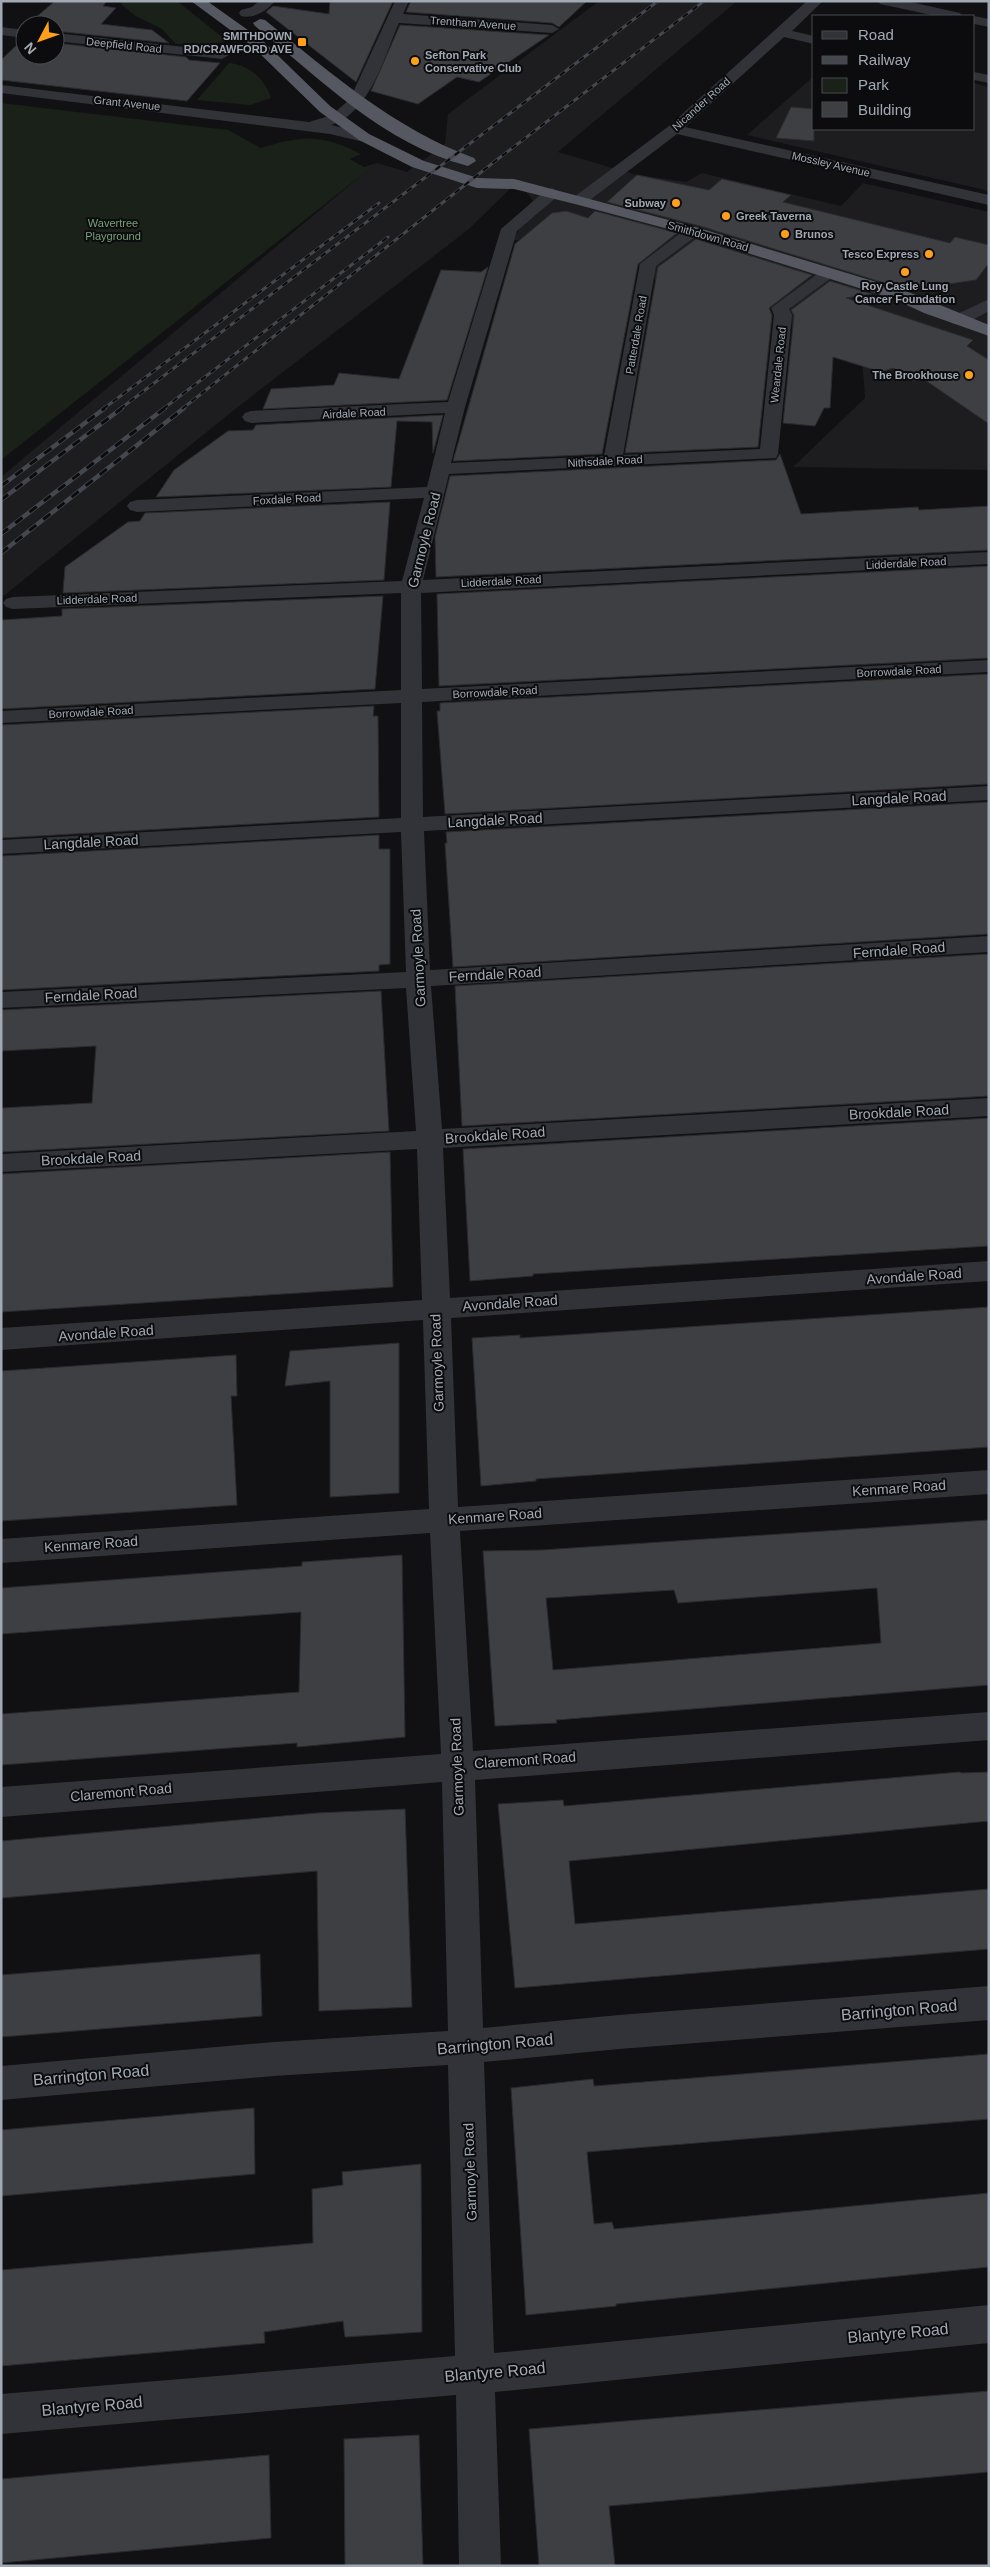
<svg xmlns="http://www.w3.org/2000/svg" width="990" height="2567" font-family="Arial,sans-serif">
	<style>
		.built { fill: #1d1d20 }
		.green { fill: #192119 }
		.building { fill: #3d3f43; stroke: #2b2b2f; fill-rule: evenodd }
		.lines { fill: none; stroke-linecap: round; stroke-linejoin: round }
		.minor { fill: #323338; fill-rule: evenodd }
		.tertiary { fill: #323338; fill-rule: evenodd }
		.trunk { fill: #555860; fill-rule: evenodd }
		.rail-far1-casing { stroke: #44474d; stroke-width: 3 }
		.rail-casing { stroke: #44474d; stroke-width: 4.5 }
		.rail-far1 { stroke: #0c0c0e; stroke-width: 2; stroke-dasharray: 6; stroke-linecap: butt }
		.rail { stroke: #0c0c0e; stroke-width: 3; stroke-dasharray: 9; stroke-linecap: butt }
		.poi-dot { fill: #ffa01d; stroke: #0c0c0e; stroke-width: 2 }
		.labels { text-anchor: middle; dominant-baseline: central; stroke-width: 4; stroke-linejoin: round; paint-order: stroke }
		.far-street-label { font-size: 11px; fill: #a1a9b5; stroke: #0c0c0e }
		.far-poi-label { font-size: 11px; font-weight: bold; fill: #a1a9b5; stroke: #0c0c0e; text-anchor: end }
		.far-park-label { font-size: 11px; fill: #77a176; stroke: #0c0c0e }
		.street-label { font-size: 14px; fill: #a1a9b5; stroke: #0c0c0e }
		.near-street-label { font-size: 16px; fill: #a1a9b5; stroke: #0c0c0e }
	</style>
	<rect width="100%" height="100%" fill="#111113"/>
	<g class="built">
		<polygon points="599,1 737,1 558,152 633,174 686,182 702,173 841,206 863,183 989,212 989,470 793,467 865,398 862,358 799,325 792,325 771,305 704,283 651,279 633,260 567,245 514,240 519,229 541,211 518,181 469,229 234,410 1,598 1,477 370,168 377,163 407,172 445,144 448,114"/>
		<polygon points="814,76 814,129 974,129 974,83 989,87 989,191 747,135"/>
	</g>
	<g class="green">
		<polygon points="124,1 177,1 227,41 206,45 176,44 162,29 136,16 121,4"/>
		<path d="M229,63C249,65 265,79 271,98L250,105L197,100Z"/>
		<path d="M1,103L228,130L261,148C303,135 321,134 361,154L350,159L364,167L377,163L1,460Z"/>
	</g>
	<g class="building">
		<polygon points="55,1 107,1 103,6 116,8 101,24 152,30 169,43 55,31 55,25 27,25"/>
		<polygon points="330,1 393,1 356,82 266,12 273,6 329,14"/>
		<polygon points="411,1 587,1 559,27 552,23 406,12"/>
		<polygon points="400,25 549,35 479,82 457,77 418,104 371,91"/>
		<polygon points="22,40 25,40 25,55 55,55 55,43 186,57 189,60 220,63 187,101 1,80 1,60"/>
		<polygon points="791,107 814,109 814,141 776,138"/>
		<polygon points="637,175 709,190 722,179 791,195 783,202 950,243 955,237 989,245 989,263 976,280 907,290 700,226 607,202"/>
		<polygon points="566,211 588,218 595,211 677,233 638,264 602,454 453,461 515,244 552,213"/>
		<polygon points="696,239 812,275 769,308 772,315 758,447 625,453 658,267"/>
		<polygon points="488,267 447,400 263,409 271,389 334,385 339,373 399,379 441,270 481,272"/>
		<polygon points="830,281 872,294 846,298 973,340 967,346 989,360 989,424 922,378 914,381 893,368 881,372 833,357 830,408 824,408 815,426 783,423 794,315 791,310"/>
		<polygon points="443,415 433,453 432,422 397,421 391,487 156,497 174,470 228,431 253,430 256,425"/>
		<polygon points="780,454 801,514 918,507 919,510 989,506 989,550 436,577 435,537 450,476 776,460"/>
		<polygon points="390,502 384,580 63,593 65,567 128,522 140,521 145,513"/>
		<polygon points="989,566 989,658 439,686 437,594"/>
		<polygon points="383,596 375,689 1,709 1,620 62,616 62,609"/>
		<polygon points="989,674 989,784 445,814 437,711 440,711 440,703"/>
		<polygon points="374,706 373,716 378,716 379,817 1,838 1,725"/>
		<polygon points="989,802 989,934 453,967 445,843 447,843 446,832"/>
		<polygon points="379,835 379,849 390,849 390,964 379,965 379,971 1,990 1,856"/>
		<polygon points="989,954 989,1096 462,1126 455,986"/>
		<polygon points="381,991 389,1131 1,1152 1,1108 92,1103 96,1046 1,1051 1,1010"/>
		<polygon points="989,1118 989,1246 533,1274 533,1276 470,1281 463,1149"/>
		<polygon points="390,1152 393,1287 1,1312 1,1174"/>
		<polygon points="989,1307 989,1447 536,1479 536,1481 481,1486 472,1338 520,1335 520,1338"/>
		<polygon points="399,1343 399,1493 330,1497 330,1381 285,1386 290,1351"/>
		<polygon points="236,1355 237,1396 231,1396 237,1505 1,1521 1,1371"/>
		<path d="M989,1520V1685L556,1720L557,1723L495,1726L483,1551L542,1550ZM877,1588L881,1643L553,1670L546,1598L674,1590L678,1603Z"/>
		<polygon points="402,1555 405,1737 297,1747 297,1743 1,1765 1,1714 299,1692 301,1612 1,1634 1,1588 302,1566 302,1562"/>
		<polygon points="960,1772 961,1773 989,1772 989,1821 569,1861 575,1924 989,1889 989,1949 515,1988 498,1804 563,1800 564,1806"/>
		<polygon points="405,1809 412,2007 319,2011 317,1871 1,1898 1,1841 317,1813"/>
		<polygon points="260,1954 262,2016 1,2037 1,1975"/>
		<polygon points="989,2054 989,2119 587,2152 594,2224 612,2222 614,2229 989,2193 989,2267 616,2304 616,2306 526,2315 511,2088 593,2079 594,2086"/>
		<polygon points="254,2108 255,2174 1,2196 1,2130"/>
		<polygon points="421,2164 422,2332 345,2337 343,2321 264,2332 265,2343 1,2366 1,2270 313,2243 312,2189 343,2185 342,2172"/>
		<polygon points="989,2391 989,2472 609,2506 615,2566 539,2566 529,2429"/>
		<polygon points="419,2435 423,2566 345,2566 344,2439"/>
		<polygon points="269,2455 271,2538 1,2563 1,2479"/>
	</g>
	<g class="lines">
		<g class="minor">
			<path d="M259,1H275C267,11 254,19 241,16L239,13L241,10L252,7Z"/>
			<path d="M395,1H409L403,14L552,25L559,29L552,33L399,23C384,57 370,113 331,125L369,134L372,137L364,142L330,134L1,93V85L309,122L332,115L350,99Z"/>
			<polygon points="807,1 823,1 792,31 814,36 814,44 784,37 685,127 989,195 989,205 677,134 586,203 574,203 572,200 574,197 669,126"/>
			<polygon points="878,1 906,1 960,13 962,16 936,16 880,4"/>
			<polygon points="972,16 974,16 989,19 989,27 974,24"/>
			<polygon points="1,27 25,30 25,38 1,35"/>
			<polygon points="55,33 222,51 229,55 222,59 55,41"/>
			<polygon points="974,72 989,75 989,83 974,80"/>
			<polygon points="552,188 560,193 558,196 517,231 465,407 451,463 604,456 640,264 687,228 699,228 701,231 699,234 656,266 623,455 760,449 774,315 771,308 824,269 830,268 838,273 789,309 792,315 778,454 776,458 449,474 423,580 989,552 989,564 421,593 422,689 989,660 989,672 422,702 423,817 989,786 989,800 424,831 430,970 989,936 989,952 431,986 442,1129 989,1098 989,1116 443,1148 450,1298 989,1261 989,1281 451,1318 458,1507 989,1470 989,1494 460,1531 473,1751 989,1712 989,1740 475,1780 483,2028 619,2015 989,1986 989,2020 619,2049 484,2062 494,2353 989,2305 989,2343 495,2392 501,2566 459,2566 456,2395 1,2434 1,2394 455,2356 448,2065 274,2076 1,2100 1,2066 274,2042 448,2031 442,1782 1,1817 1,1787 441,1754 430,1533 1,1563 1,1539 429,1509 423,1320 1,1350 1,1328 422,1300 417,1149 1,1172 1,1154 416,1131 406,988 1,1008 1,992 406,972 401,832 1,854 1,840 401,818 401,703 1,723 1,711 401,690 401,593 13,609 6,607 3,603 6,599 13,597 402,581 424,498 137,512 130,510 127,506 130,502 137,500 427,487 445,413 251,423 245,421 242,417 245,413 251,411 448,402 501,229 546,190"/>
		</g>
		<polygon class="tertiary" points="989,299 989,311 965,324 953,324 950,320 953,316"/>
		<g class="trunk">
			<polygon points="191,1 207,1 262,40 330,106 369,134 424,161 478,178 514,179 699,228 906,291 989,325 989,336 924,313 894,299 687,234 575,204 514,189 477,188 412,167 359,140 320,112 252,46"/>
			<path d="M260,19L265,20C331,73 393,128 474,158L476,161L468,166C385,145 319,78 255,26L253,23Z"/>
		</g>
		<defs>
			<g id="rail-far1">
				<polyline points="103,409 379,203"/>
				<polyline points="120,409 658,1"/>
				<polyline points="163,409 388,237"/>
				<polyline points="182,409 494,162 704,1"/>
			</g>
			<g id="rail">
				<polyline points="1,486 105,408"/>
				<polyline points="1,500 122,408"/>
				<polyline points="1,534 165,408"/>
				<polyline points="1,553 184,408"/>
			</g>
		</defs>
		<use href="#rail-far1" class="rail-far1-casing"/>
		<use href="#rail" class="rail-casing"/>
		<use href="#rail-far1" class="rail-far1"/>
		<use href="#rail" class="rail"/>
	</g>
	<g class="poi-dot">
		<rect x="297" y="37" width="10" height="10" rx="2.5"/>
		<circle cx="415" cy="61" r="5"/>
		<circle cx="676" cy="203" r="5"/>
		<circle cx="726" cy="216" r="5"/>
		<circle cx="785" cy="234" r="5"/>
		<circle cx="929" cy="254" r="5"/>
		<circle cx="905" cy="272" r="5"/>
		<circle cx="969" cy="375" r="5"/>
	</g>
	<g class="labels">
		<g class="far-street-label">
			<text transform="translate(473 23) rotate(4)">Trentham Avenue</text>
			<text transform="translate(124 45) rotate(6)">Deepfield Road</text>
			<text transform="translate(127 103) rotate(6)">Grant Avenue</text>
			<text transform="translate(701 104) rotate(-42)">Nicander Road</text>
			<text transform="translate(831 164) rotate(13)">Mossley Avenue</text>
			<text transform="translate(708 236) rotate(16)">Smithdown Road</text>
			<text transform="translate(636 335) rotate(-80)">Patterdale Road</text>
			<text transform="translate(778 365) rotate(-84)">Weardale Road</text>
			<text transform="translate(354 413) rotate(-3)">Airdale Road</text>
			<text transform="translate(605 461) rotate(-3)">Nithsdale Road</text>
			<text transform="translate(287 499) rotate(-3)">Foxdale Road</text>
			<text transform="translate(906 563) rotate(-3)">Lidderdale Road</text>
			<text transform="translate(501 581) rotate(-3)">Lidderdale Road</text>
			<text transform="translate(97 599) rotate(-2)">Lidderdale Road</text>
			<text transform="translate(899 671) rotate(-3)">Borrowdale Road</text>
			<text transform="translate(495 692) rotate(-3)">Borrowdale Road</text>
			<text transform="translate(91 712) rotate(-3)">Borrowdale Road</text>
		</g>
		<g class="far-poi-label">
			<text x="292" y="36">SMITHDOWN<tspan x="292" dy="13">RD/CRAWFORD AVE</tspan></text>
			<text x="425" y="55" text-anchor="start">Sefton Park<tspan x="425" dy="13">Conservative Club</tspan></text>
			<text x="666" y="203">Subway</text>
			<text x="736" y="216" text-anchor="start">Greek Taverna</text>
			<text x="795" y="234" text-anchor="start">Brunos</text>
			<text x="919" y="254">Tesco Express</text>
			<text x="905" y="286" text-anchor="middle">Roy Castle Lung<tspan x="905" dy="13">Cancer Foundation</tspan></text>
			<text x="959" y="375">The Brookhouse</text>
		</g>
		<g class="far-park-label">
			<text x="113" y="223">Wavertree<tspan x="113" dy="13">Playground</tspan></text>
		</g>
		<g class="street-label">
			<text transform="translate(424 540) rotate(-76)">Garmoyle Road</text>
			<text transform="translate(899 798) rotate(-3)">Langdale Road</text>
			<text transform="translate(495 820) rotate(-3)">Langdale Road</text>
			<text transform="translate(91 842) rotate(-3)">Langdale Road</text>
			<text transform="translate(899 950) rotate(-4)">Ferndale Road</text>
			<text transform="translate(418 958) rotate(-93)">Garmoyle Road</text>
			<text transform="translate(495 974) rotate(-3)">Ferndale Road</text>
			<text transform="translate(91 995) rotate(-3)">Ferndale Road</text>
			<text transform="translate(899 1112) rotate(-3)">Brookdale Road</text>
			<text transform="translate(495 1135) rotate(-4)">Brookdale Road</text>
			<text transform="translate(91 1158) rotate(-3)">Brookdale Road</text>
			<text transform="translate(914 1276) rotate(-4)">Avondale Road</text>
			<text transform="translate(510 1303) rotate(-4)">Avondale Road</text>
			<text transform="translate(106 1333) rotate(-4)">Avondale Road</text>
			<text transform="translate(437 1363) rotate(-92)">Garmoyle Road</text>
			<text transform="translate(899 1488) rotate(-4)">Kenmare Road</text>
			<text transform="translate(495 1516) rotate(-4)">Kenmare Road</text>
			<text transform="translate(91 1544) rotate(-4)">Kenmare Road</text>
			<text transform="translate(525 1760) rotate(-4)">Claremont Road</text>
			<text transform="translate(457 1767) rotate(-92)">Garmoyle Road</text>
			<text transform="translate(121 1792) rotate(-5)">Claremont Road</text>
			<text transform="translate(470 2172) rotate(-92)">Garmoyle Road</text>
		</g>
		<g class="near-street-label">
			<text transform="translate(899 2010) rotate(-5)">Barrington Road</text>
			<text transform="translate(495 2044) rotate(-5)">Barrington Road</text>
			<text transform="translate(91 2075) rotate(-5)">Barrington Road</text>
			<text transform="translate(898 2333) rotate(-5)">Blantyre Road</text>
			<text transform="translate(495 2372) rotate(-5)">Blantyre Road</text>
			<text transform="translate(92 2406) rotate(-5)">Blantyre Road</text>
		</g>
	</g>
	<rect width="990" height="2567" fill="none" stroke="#a1a9b5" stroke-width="5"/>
	<rect x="812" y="15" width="162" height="115" fill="#0c0c0e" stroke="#484b51"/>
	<rect x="822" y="31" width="25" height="8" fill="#323338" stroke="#484b51"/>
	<text x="858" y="40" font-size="15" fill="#a1a9b5">Road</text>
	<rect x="822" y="56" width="25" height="8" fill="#44474d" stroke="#484b51"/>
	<text x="858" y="65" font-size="15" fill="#a1a9b5">Railway</text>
	<rect x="822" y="78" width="25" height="15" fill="#192119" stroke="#484b51"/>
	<text x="858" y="90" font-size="15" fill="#a1a9b5">Park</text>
	<rect x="822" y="102" width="25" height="15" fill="#3d3f43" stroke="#484b51"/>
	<text x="858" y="115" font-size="15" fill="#a1a9b5">Building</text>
	<g transform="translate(40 40) rotate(229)"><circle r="24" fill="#0c0c0e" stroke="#484b51"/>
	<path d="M0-4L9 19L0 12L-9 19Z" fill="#ffa01d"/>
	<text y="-8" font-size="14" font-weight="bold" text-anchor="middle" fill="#a1a9b5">N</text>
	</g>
</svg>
